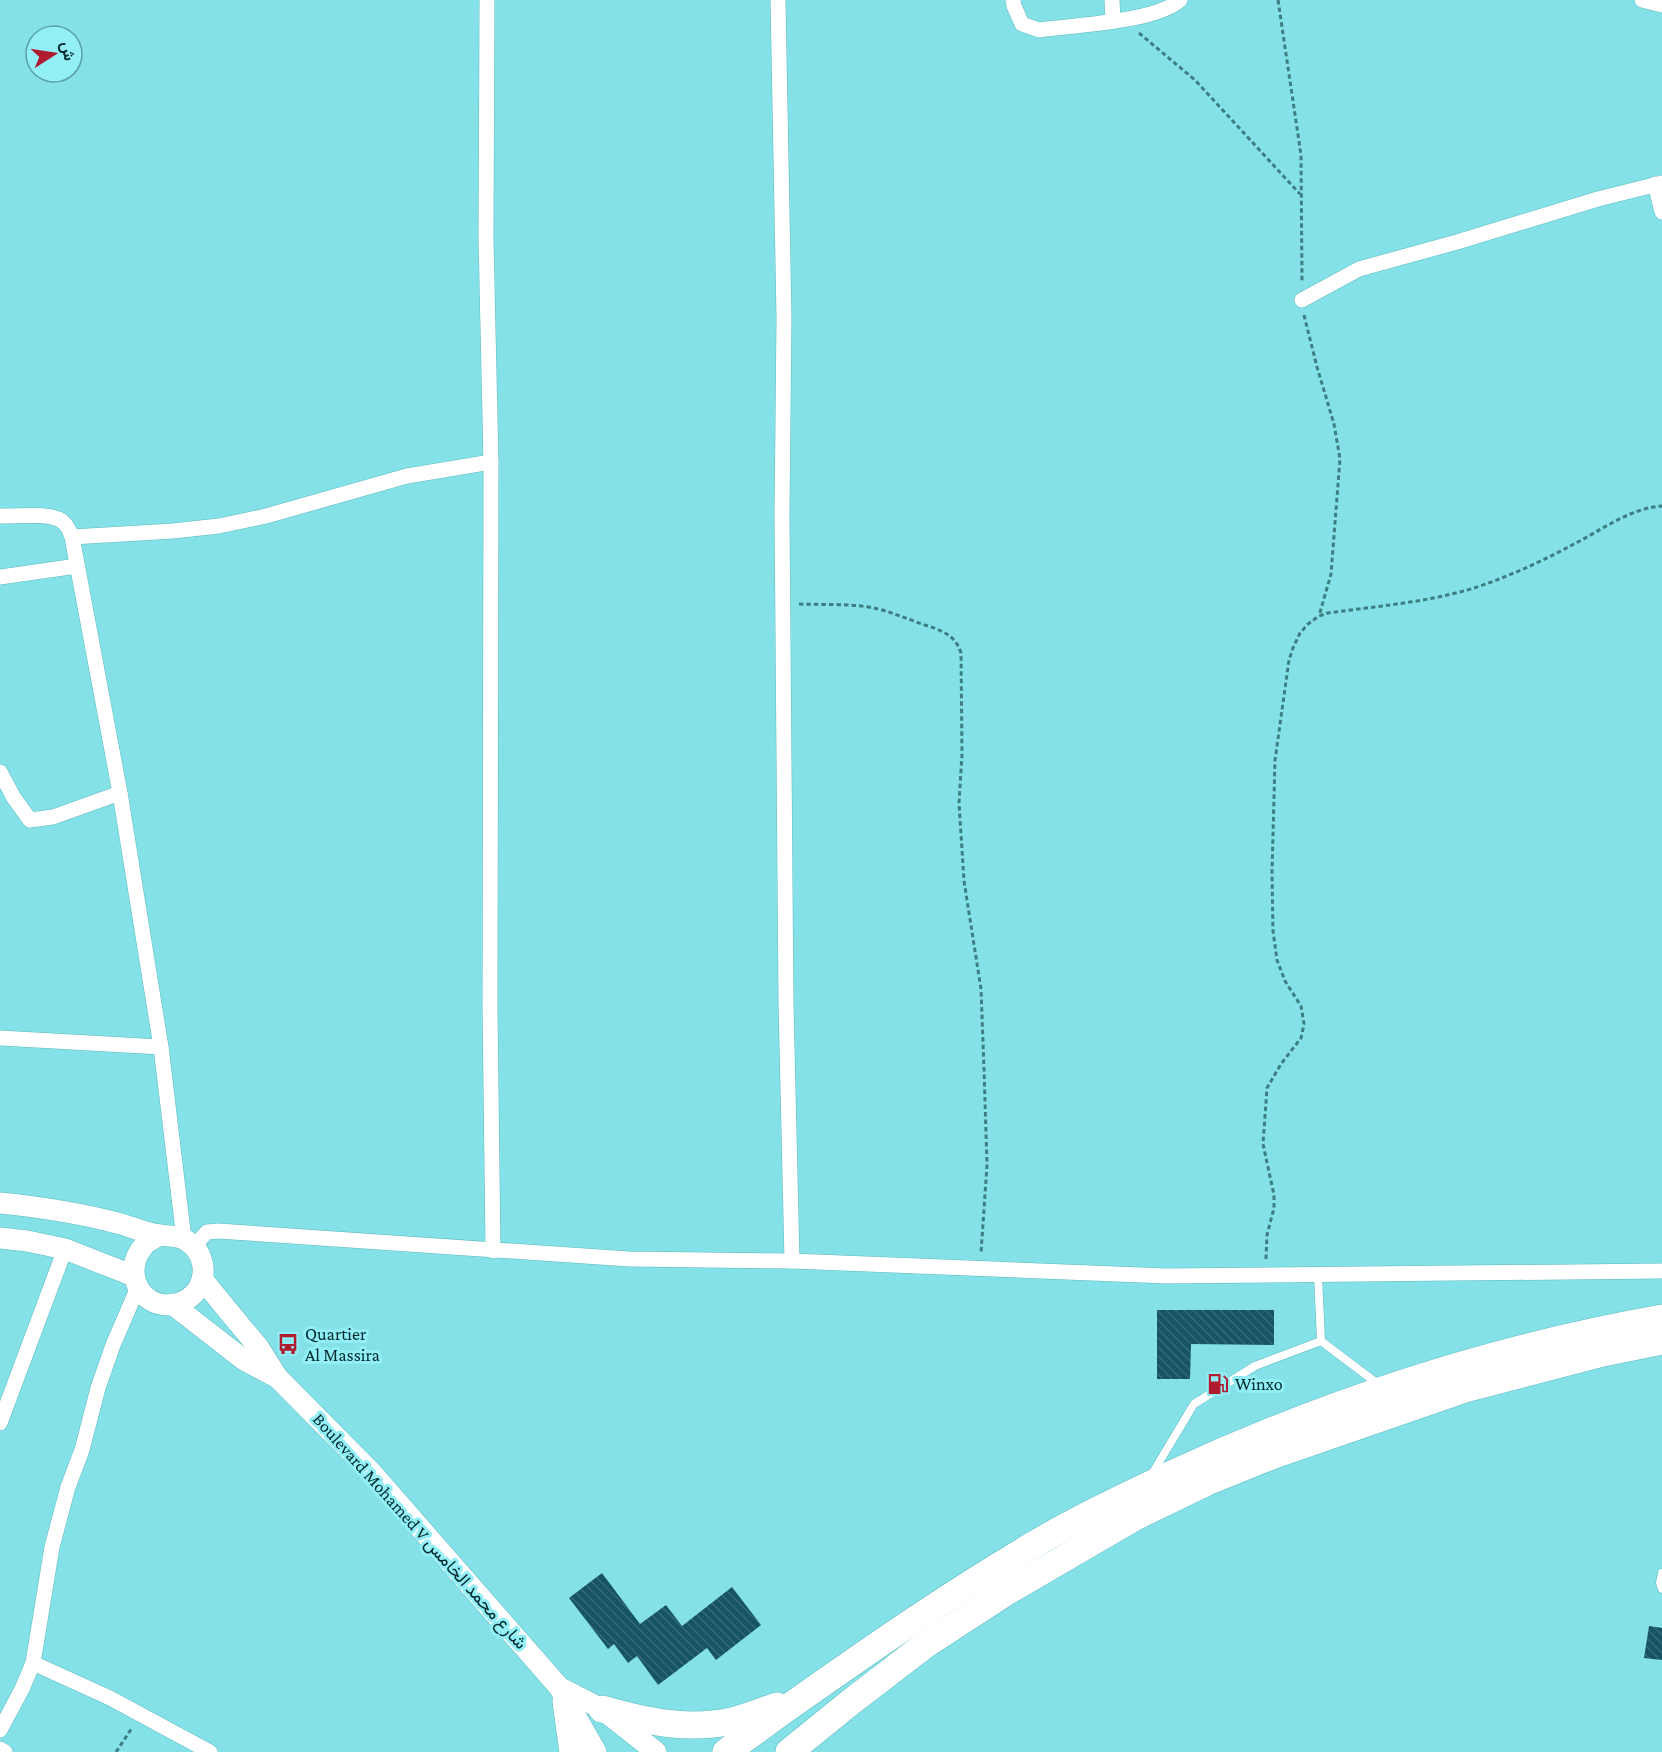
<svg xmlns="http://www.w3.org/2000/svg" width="1662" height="1752" font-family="'Crimson Pro',Vazirmatn,serif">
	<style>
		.building { fill: url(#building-back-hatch) }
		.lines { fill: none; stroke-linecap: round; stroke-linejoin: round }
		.lane-casing { stroke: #5dbac1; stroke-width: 9 }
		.street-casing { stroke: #5dbac1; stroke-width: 16 }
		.secondary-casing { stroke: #5dbac1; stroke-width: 22 }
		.highway-casing { stroke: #5dbac1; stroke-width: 28 }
		.path { stroke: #3d7e82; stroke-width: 3; stroke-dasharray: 4.5 3; stroke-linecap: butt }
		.lane { stroke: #fff; stroke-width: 8 }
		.street { stroke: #fff; stroke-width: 15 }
		.secondary { stroke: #fff; stroke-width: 21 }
		.highway { stroke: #fff; stroke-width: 27 }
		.labels { text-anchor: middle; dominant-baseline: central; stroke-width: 6; stroke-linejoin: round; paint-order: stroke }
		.poi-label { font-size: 18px; fill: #012b2e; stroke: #92eff5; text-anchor: start }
		.street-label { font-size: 18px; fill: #012b2e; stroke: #92eff5 }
	</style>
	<defs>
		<pattern id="building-back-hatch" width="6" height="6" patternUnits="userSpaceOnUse" patternTransform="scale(1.5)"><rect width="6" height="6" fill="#155365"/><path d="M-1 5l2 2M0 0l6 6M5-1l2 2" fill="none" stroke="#356977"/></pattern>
	</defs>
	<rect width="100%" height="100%" fill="#85e1e8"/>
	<g class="building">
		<polygon points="1157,1310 1274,1310 1274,1345 1191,1344 1190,1379 1157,1379"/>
		<polygon points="602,1573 640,1624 666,1605 682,1626 732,1587 761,1625 716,1660 707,1648 658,1685 637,1656 628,1663 614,1644 608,1649 569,1598"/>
		<polygon points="1649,1626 1662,1628 1662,1660 1644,1658"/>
	</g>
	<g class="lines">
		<defs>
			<g id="lane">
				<polyline points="1318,1275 1321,1341"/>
				<polyline points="1321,1341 1378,1384"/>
				<polyline points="1152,1474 1194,1404 1255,1366 1321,1341"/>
				<polyline points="1662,1573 1660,1583 1662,1589"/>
			</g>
			<g id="street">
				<polyline points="487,0 486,239 491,462"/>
				<polyline points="778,0 784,318 782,515 786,1003 792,1261"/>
				<path d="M1013,0L1014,6L1022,24L1039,30C1074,25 1156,22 1180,0"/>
				<polyline points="1112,0 1113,20"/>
				<polyline points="1642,0 1662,5"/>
				<polyline points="1655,184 1662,212"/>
				<polyline points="1302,300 1359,269 1457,242 1598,199 1662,183"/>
				<path d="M0,516C16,517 49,512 62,521C67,525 70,531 72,537L120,793L161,1047L184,1239"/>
				<polyline points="72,537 173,531 219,526 266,516 407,476 491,462 490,1007 493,1251"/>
				<polyline points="0,577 77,566"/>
				<polyline points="0,772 14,798 30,820 53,817 120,793"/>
				<polyline points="0,1038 161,1047"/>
				<polyline points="194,1246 207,1232 218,1231 629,1259 792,1261 1166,1276 1662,1271"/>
				<polyline points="0,1423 65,1249"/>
				<polyline points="33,1663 110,1698 210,1752"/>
				<polyline points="0,1730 22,1689 33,1663 52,1547 68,1487 82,1450 98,1388 113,1345 138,1287"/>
				<polyline points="0,1749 5,1752"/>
			</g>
			<g id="secondary">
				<path d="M0,1203C39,1207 79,1213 117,1223C131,1226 146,1234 161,1235C171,1237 178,1235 187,1241C203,1251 208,1272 198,1289C193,1296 185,1302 176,1304C133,1313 115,1252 161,1235"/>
				<polyline points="0,1238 27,1241 65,1249 134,1276"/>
				<polyline points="202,1279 259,1348 278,1378 372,1473 559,1687 596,1752"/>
				<polyline points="172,1304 244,1360 278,1378"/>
				<polyline points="559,1687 602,1709 656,1752"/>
			</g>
			<g id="highway">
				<polyline points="566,1702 573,1752"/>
				<path d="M602,1709C645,1721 687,1731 732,1721C747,1717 762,1711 777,1706"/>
				<path d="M726,1752C752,1734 777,1715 803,1697C877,1645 952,1593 1030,1547C1076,1519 1126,1496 1174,1473C1330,1401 1493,1348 1662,1318"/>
				<polyline points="789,1752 852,1701 925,1645 1008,1591 1135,1517 1207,1482 1274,1455 1465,1389 1603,1353 1662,1341"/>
			</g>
		</defs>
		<use href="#lane" class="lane-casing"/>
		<use href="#street" class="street-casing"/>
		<use href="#secondary" class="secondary-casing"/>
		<use href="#highway" class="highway-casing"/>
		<g class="path">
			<polyline points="1278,0 1301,155 1302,281"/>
			<polyline points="1139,33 1195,80 1300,194"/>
			<polyline points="1304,315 1317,367 1334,424 1340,459 1331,574 1319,616"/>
			<path d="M799,604C825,605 853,603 878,609C891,612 902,617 914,621C933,629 954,630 961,653L962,754L959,803L964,881L981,989L984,1069L987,1165L981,1253"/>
			<path d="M1266,1259L1267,1235L1274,1208V1195L1263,1144L1267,1088L1281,1064L1301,1038L1304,1024L1301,1006L1285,981L1277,960L1273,931L1272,873L1275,760L1289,660L1293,648L1300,633L1308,624L1319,616L1328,613C1385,605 1446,601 1499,579C1525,569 1550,557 1574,544C1602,530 1630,508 1662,506"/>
			<polyline points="116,1752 132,1728"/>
		</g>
		<use href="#lane" class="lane"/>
		<use href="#street" class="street"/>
		<use href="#secondary" class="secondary"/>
		<use href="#highway" class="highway"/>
	</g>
	<defs>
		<symbol id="bus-bare" viewBox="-9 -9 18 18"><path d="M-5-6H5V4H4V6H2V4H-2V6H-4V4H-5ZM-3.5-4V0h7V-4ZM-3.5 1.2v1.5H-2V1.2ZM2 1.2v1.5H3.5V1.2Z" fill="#b01c2f" stroke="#92eff5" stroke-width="2.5" paint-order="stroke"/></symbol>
		<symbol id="fuel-bare" viewBox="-9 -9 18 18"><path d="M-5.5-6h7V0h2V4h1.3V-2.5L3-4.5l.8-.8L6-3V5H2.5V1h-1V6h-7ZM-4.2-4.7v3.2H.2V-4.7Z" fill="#b01c2f" stroke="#92eff5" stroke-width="2.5" paint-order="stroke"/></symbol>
	</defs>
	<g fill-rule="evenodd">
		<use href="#bus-bare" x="273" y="1329" width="30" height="30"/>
		<use href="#fuel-bare" x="1203" y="1369" width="30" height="30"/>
	</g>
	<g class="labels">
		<g class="poi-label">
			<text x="305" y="1334">Quartier<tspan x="305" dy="21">Al Massira</tspan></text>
			<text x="1235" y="1384">Winxo</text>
		</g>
		<g class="street-label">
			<text transform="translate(420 1531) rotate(48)">Boulevard Mohamed V شارع محمد الخامس</text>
		</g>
	</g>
	<g transform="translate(54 54) rotate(78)"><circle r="28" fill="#92eff5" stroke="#58a1a5" stroke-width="1.5"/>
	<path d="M0-4.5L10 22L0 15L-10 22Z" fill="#b01c2f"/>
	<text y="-9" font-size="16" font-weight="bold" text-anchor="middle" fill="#012b2e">ش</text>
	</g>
</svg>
